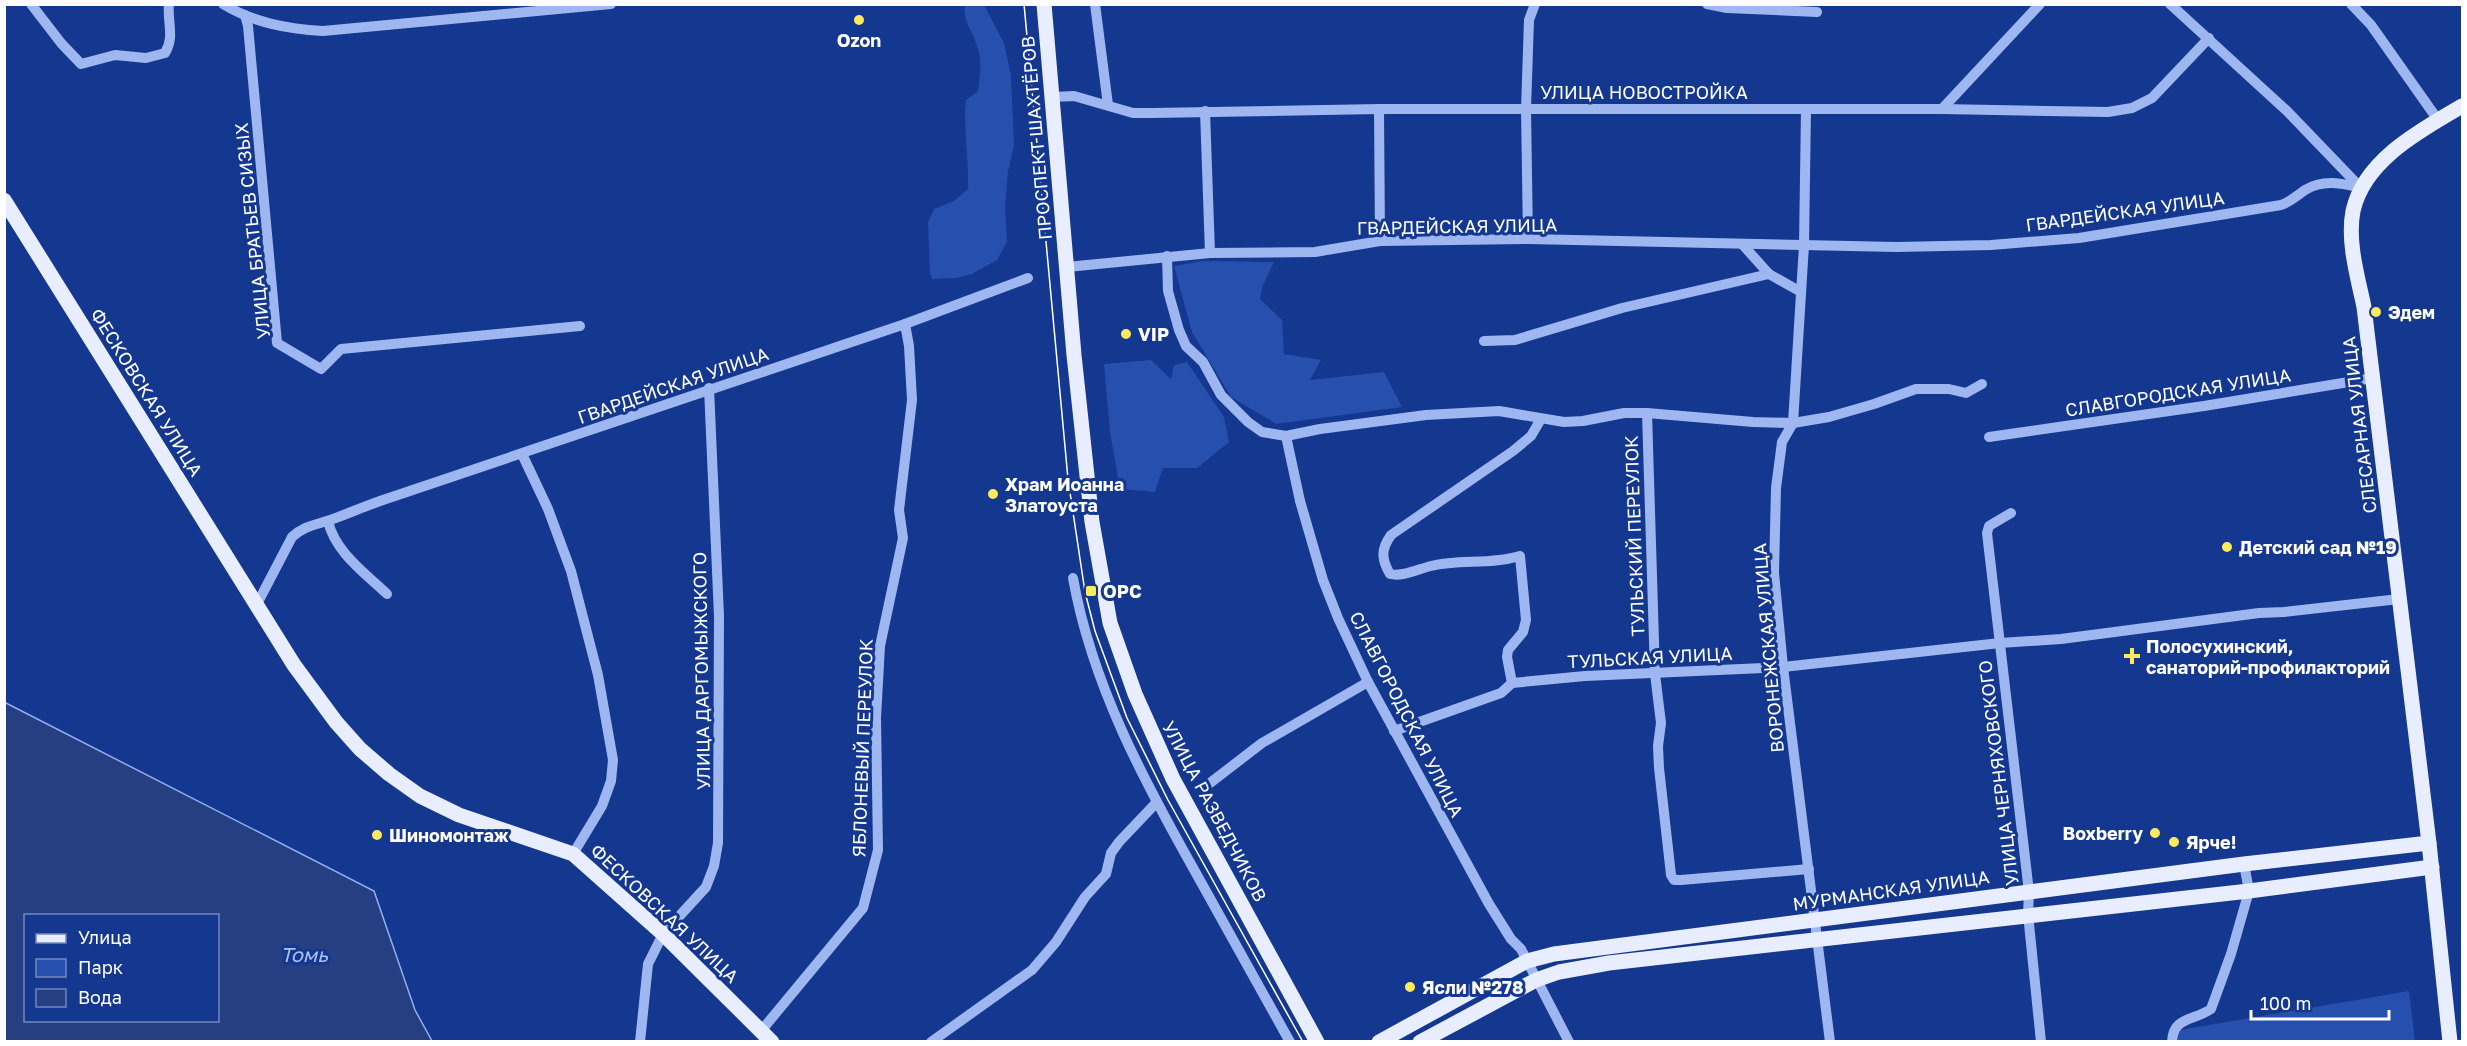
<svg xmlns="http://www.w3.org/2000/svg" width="2467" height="1046" font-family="'Golos Text',sans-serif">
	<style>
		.green { fill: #264fae }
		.water { fill: #253f82; stroke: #90b0f4; stroke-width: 1.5; fill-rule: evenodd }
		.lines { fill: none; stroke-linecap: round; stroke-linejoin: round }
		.minor { stroke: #9eb7f1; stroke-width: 10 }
		.major { stroke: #e8eeff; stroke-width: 15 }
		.tram { stroke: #fff; stroke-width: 1.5 }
		.poi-dot { fill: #ffe95e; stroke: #14378f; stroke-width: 2 }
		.labels { text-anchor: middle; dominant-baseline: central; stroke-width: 6; stroke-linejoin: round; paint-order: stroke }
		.poi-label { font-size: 18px; font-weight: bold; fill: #fff; stroke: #14378f; text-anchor: start }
		.street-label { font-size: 18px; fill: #fff; stroke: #14378f }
		.water-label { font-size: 20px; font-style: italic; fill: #aac2f8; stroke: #14378f }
	</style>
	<rect width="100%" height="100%" fill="#14378f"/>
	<g class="green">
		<path d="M965,5H984L1004,43L1011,75L1014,146L1008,171L1005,208L1007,242L997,260L972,274L956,278L932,279L930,273L928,222L934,209L954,201L968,189C969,159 963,129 966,100L978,91C980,76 982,63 978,49C974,33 962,21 965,5Z"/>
		<polygon points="1203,261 1274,262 1263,285 1260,299 1282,320 1284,354 1321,360 1310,380 1384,372 1402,407 1276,424 1231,397 1192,332 1174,266"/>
		<polygon points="1151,360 1171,379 1174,365 1187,362 1224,417 1229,442 1197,468 1163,468 1155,492 1120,489 1110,432 1104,364"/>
		<polygon points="2409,991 2415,1041 2175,1042 2174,1031"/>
	</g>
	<path class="water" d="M4,702L374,891L415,1010L432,1041H5ZM26,916H218V1020H26Z"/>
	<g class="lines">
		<g class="minor">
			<path d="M31,4L61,43L81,64L115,55L146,58L165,53C175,37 167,22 169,4"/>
			<path d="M223,4C254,23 288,29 323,31L611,4"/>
			<polyline points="1095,4 1108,105"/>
			<polyline points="1707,4 1727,8 1817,12"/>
			<polyline points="2170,4 2287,111 2361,188"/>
			<polyline points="2351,4 2371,25 2438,120"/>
			<polyline points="245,15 248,26 277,343 321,369 341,349 580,326"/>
			<polyline points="1053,97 1074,96 1133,113 1152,113 1379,109 1942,109 2108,112 2132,108 2152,98 2209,38"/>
			<polyline points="1379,109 1380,241"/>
			<polyline points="1806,109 1804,245 1793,423 1782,442 1776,488 1774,573 1783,667 1830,1042"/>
			<polyline points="1942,109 2040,4"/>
			<polyline points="1205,111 1210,253"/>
			<polyline points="1528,239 1526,109 1529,20 1535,4"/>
			<polyline points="1742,244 1769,274 1801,292"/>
			<polyline points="1167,256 1168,291 1179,330 1186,346 1203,362 1221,395 1248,422 1262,432 1286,436 1320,429 1426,415 1499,411 1564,422 1583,421 1624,413 1647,413 1753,422 1793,423 1829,417 1874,404 1916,389 1949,389 1966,393 1982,384"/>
			<path d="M1067,267L1210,253L1315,252L1380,241L1528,239L1897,247L1991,245L2079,238L2281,205C2290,202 2297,196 2305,190C2323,179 2342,183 2361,188"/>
			<polyline points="1484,341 1515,340 1622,308 1769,274"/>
			<polyline points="1647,413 1655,674 1661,723 1658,746 1659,768 1671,875 1674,880 1681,880 1809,869"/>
			<polyline points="1286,436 1300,501 1323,580 1338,618 1368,682 1489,904 1511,939 1521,949 1569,1042"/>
			<polyline points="1989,437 2204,406 2373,378"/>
			<polyline points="522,454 548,509 571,571 598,675 613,760 611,781 602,806 573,854"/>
			<polyline points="2011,513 1989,526 1987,533 2029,892 2028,914 2041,1042"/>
			<path d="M328,521C335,552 365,573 387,594"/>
			<path d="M1073,578C1092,685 1144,781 1197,875C1228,930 1259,986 1290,1042"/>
			<path d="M256,606L292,537C304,526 315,525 330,520C347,514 363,507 380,501L905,324L1028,278"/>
			<path d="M1512,683L1507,657L1508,650L1523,632L1526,620L1520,556C1490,565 1460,559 1431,566C1418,569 1403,577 1390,574C1381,559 1381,549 1391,535L1513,451L1531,436L1541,419"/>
			<polyline points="1394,731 1501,693 1512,683 1585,676 1783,667 2000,643 2061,639 2259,613 2284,612 2399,599"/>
			<polyline points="1210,783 1262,743 1368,682"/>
			<polyline points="761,1031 863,908 878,850 876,718 880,646 903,538 899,510 912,400 909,346 905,324"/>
			<polyline points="640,1042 648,964 663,934 706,887 714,866 718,843 719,616 709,388"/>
			<polyline points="931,1042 1032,970 1056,942 1085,897 1106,874 1111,853 1119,842 1156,803"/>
			<path d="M2172,1042C2173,1016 2194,1021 2211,1009L2231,954L2249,891L2244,864"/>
		</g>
		<g class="major">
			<polyline points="1044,4 1074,355 1092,522 1110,623 1135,694 1173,779 1317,1042"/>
			<polyline points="4,200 294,665 336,722 360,749 389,774 420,796 459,815 573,854 663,934 772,1042"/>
			<polyline points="1379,1042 1527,961 1554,954 2244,864 2429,843"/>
			<polyline points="1420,1042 1536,980 1559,972 1609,963 2249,891 2432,867"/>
			<path d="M2450,1042L2429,843L2364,307C2358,278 2347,242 2353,211C2364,160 2421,130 2462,106"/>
		</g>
		<polyline class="tram" points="1024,4 1068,479 1085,592 1095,631 1127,718 1168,800 1303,1042"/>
	</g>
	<g class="poi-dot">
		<circle cx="859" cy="20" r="6"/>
		<circle cx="2376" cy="312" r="6"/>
		<circle cx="1126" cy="334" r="6"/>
		<circle cx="993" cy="494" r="6"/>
		<circle cx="2227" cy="547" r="6"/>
		<rect x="1085" y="585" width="12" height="12" rx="3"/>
		<path d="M2129 647h6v6h6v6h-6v6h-6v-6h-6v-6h6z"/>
		<circle cx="2155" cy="833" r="6"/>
		<circle cx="377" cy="835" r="6"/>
		<circle cx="2174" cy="842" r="6"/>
		<circle cx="1410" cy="987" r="6"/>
	</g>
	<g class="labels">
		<g class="poi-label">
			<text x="859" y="40" text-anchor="middle">Ozon</text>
			<text x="2388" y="312">Эдем</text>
			<text x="1138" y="334">VIP</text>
			<text x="1005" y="484">Храм Иоанна<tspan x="1005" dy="21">Златоуста</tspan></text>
			<text x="2239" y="547">Детский сад №19</text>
			<text x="1103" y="591">ОРС</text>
			<text x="2146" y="646">Полосухинский,<tspan x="2146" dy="21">санаторий-профилакторий</tspan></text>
			<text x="2143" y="833" text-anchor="end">Boxberry</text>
			<text x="389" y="835">Шиномонтаж</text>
			<text x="2186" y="842">Ярче!</text>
			<text x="1422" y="987">Ясли №278</text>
		</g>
		<g class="street-label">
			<text x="1644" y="92">УЛИЦА НОВОСТРОЙКА</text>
			<text transform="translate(1036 138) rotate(-95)">ПРОСПЕКТ ШАХТЁРОВ</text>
			<text transform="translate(2125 211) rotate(-8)">ГВАРДЕЙСКАЯ УЛИЦА</text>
			<text transform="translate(1457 226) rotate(-1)">ГВАРДЕЙСКАЯ УЛИЦА</text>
			<text transform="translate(252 231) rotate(-96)">УЛИЦА БРАТЬЕВ СИЗЫХ</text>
			<text transform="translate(673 385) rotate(-19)">ГВАРДЕЙСКАЯ УЛИЦА</text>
			<text transform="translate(147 392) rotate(58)">ФЕСКОВСКАЯ УЛИЦА</text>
			<text transform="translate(2178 392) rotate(-9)">СЛАВГОРОДСКАЯ УЛИЦА</text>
			<text transform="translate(2359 425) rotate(-97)">СЛЕСАРНАЯ УЛИЦА</text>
			<text transform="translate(1634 536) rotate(-92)">ТУЛЬСКИЙ ПЕРЕУЛОК</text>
			<text transform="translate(1768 648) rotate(-95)">ВОРОНЕЖСКАЯ УЛИЦА</text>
			<text transform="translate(1650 657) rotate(-3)">ТУЛЬСКАЯ УЛИЦА</text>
			<text transform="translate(701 671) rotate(-91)">УЛИЦА ДАРГОМЫЖСКОГО</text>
			<text transform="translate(1407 714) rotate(63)">СЛАВГОРОДСКАЯ УЛИЦА</text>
			<text transform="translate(862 748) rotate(-88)">ЯБЛОНЕВЫЙ ПЕРЕУЛОК</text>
			<text transform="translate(1998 773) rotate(-97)">УЛИЦА ЧЕРНЯХОВСКОГО</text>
			<text transform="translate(1215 811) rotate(62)">УЛИЦА РАЗВЕДЧИКОВ</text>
			<text transform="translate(1891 890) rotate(-8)">МУРМАНСКАЯ УЛИЦА</text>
			<text transform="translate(665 913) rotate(43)">ФЕСКОВСКАЯ УЛИЦА</text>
		</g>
		<g class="water-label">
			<text x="304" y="954">Томь</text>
		</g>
	</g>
	<rect width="2467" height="1046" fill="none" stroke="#ffffff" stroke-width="12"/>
	<rect x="24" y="914" width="195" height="108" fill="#14378f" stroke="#7287bc" stroke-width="1.5"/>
	<rect x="36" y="934" width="30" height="9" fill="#e8eeff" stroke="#7287bc" stroke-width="1.5"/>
	<text x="78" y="944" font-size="18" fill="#ffffff">Улица</text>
	<rect x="36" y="959" width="30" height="18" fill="#264fae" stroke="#7287bc" stroke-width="1.5"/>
	<text x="78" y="974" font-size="18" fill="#ffffff">Парк</text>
	<rect x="36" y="989" width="30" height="18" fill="#253f82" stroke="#7287bc" stroke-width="1.5"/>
	<text x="78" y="1004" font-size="18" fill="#ffffff">Вода</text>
	<path d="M2251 1010v9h138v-9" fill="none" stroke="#ffffff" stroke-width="3"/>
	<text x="2260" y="1010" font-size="18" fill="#ffffff" stroke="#14378f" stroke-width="4.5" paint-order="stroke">100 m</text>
</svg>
